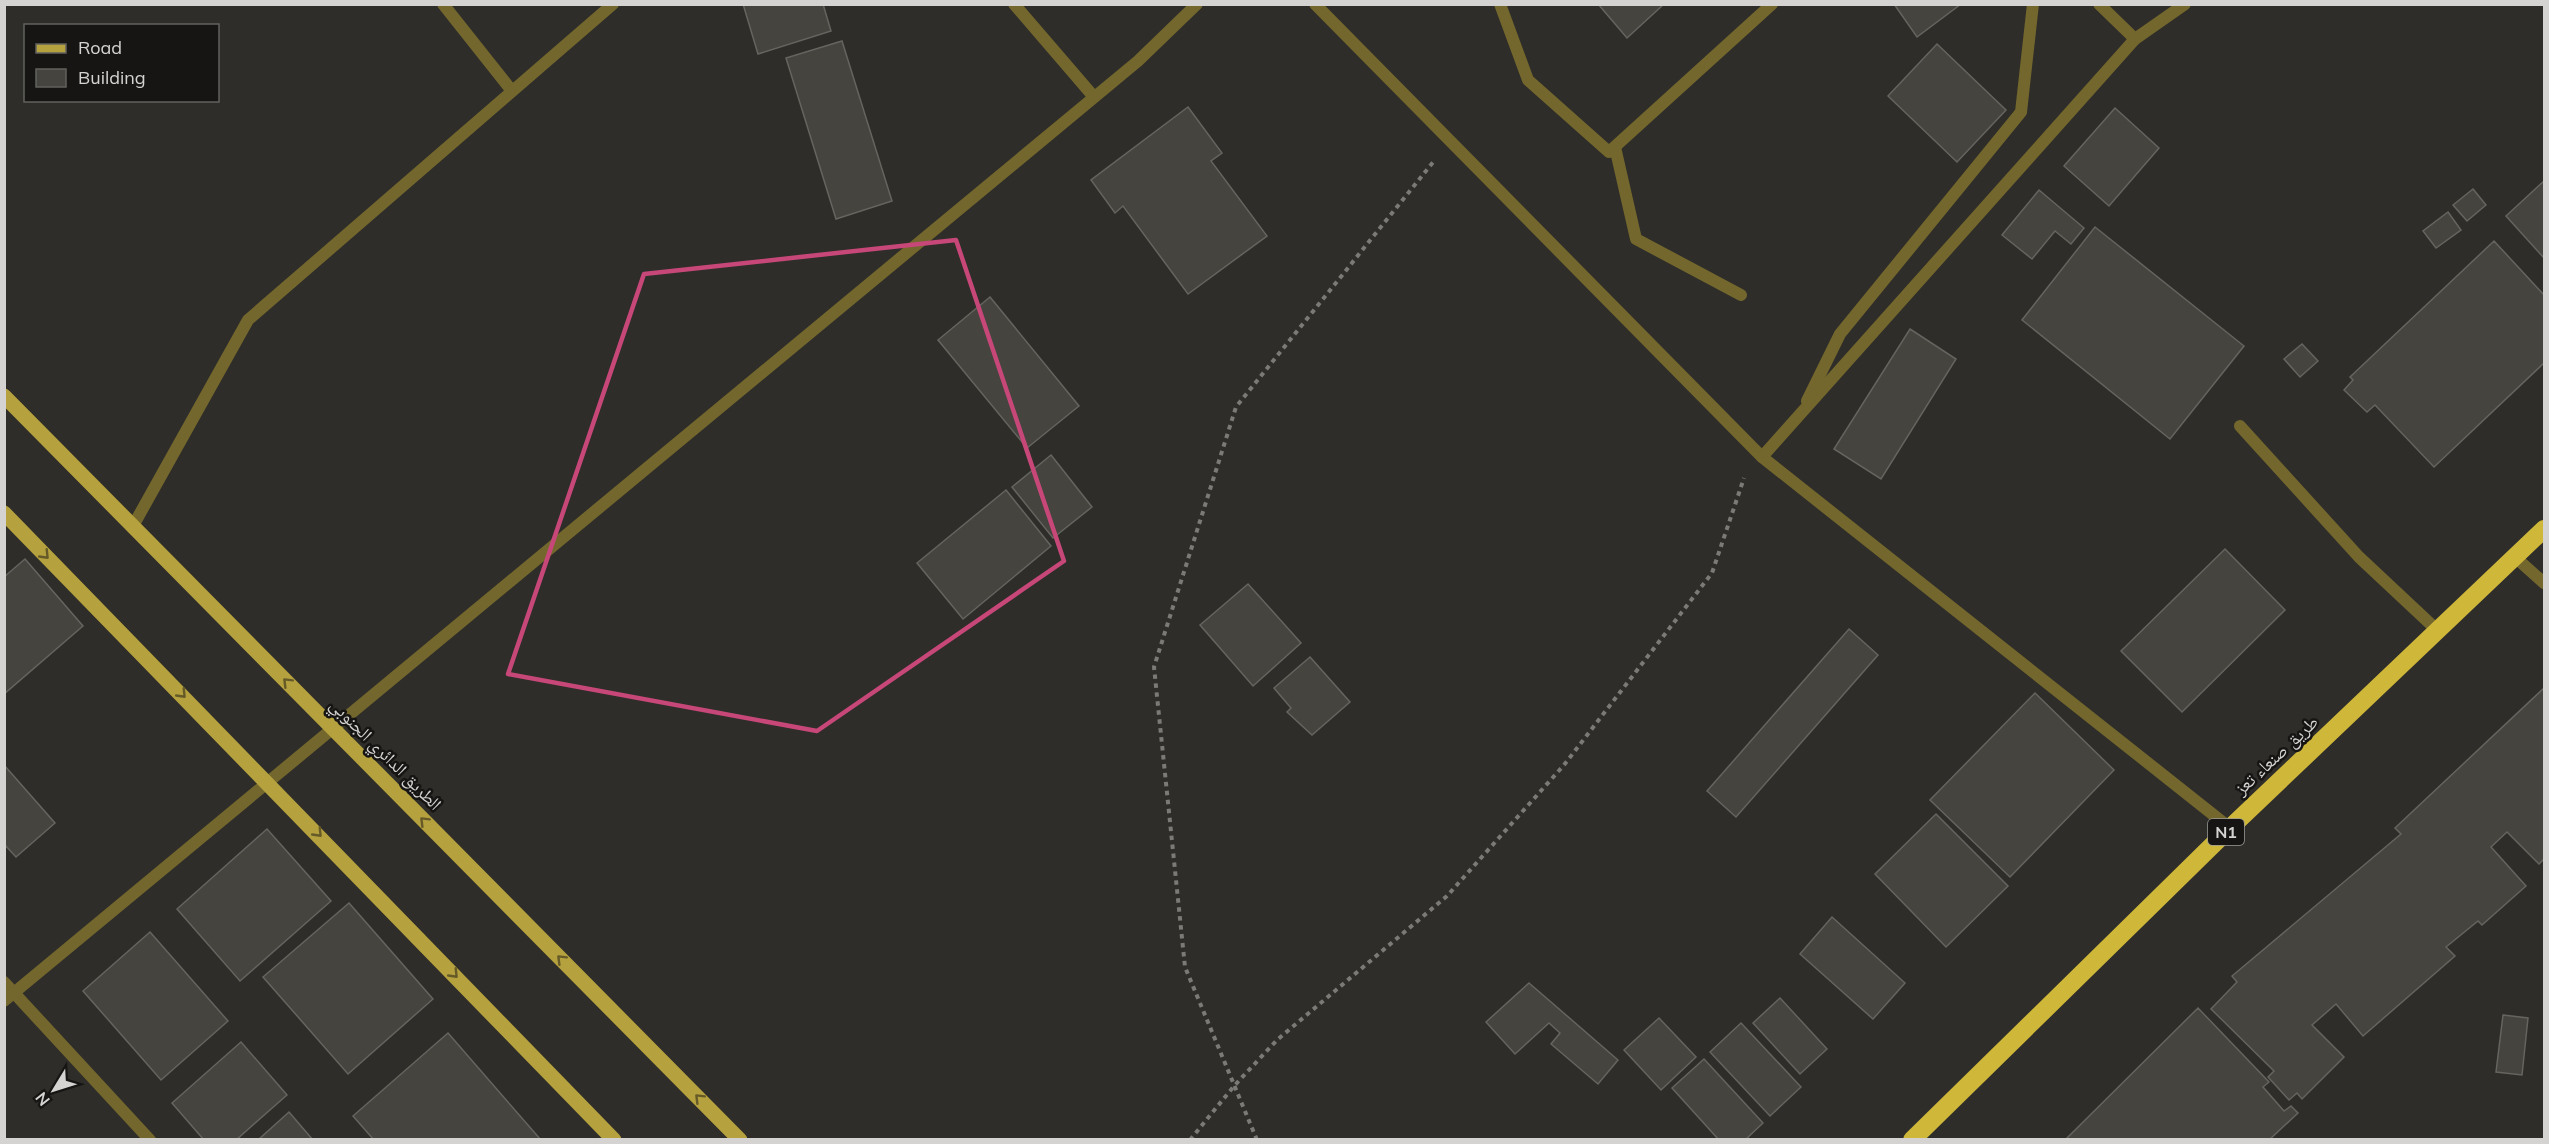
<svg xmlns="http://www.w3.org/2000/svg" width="2549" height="1144" font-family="Mulish,'Noto Naskh Arabic',sans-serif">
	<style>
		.building { fill: #45443f; stroke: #65645f; stroke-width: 1.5 }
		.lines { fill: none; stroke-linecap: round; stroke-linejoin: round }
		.path { stroke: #7b7a77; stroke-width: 4; stroke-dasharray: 4.5 4.5; stroke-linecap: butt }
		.street { stroke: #73672d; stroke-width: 12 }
		.primary { stroke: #b5a13d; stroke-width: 15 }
		.highway { stroke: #cfb73a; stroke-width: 18 }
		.oneway { stroke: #665b28 }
		.marked { fill: none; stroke: #c64778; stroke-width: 4.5; stroke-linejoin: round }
		.labels { text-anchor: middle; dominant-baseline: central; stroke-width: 5; stroke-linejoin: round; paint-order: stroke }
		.shield { fill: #161513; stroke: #9b9a98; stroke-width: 1.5 }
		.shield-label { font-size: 16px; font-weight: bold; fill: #d4d3d1 }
		.street-label { font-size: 18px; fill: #d4d3d1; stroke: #161513 }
	</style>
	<rect width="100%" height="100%" fill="#2e2d29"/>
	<g class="building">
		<polygon points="743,4 823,4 831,31 758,54"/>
		<polygon points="1598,4 1664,4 1627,38"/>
		<polygon points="1894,4 1961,4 1917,37"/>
		<polygon points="842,41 892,201 836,219 786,58"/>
		<polygon points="1937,44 2006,110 1957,162 1888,96"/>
		<polygon points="1188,107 1222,153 1211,161 1267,236 1188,294 1123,206 1115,213 1091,180"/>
		<polygon points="2115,108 2159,148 2109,206 2064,166"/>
		<polygon points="2544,181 2544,258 2506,216"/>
		<polygon points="2473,189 2486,205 2467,221 2453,205"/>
		<polygon points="2039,190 2084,228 2071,244 2055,231 2032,259 2002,235"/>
		<polygon points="2448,212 2461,230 2436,248 2423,231"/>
		<polygon points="2095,227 2244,346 2170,439 2022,320"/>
		<polygon points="2494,241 2544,295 2544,363 2434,467 2375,405 2367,412 2344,390 2353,380 2350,377"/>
		<polygon points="990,297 1079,406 1027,448 938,340"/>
		<polygon points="1910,329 1956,359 1881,479 1834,449"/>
		<polygon points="2302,344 2318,361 2300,377 2284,359"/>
		<polygon points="1051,455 1092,507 1053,538 1012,487"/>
		<polygon points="1006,490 1051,546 963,619 917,563"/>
		<polygon points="2225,549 2285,610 2182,712 2121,651"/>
		<polygon points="25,559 83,626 4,694 4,577"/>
		<polygon points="1248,584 1301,643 1253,686 1200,625"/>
		<polygon points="1849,629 1878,655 1736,817 1707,791"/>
		<polygon points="1310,657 1350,702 1312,735 1287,712 1291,708 1274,688"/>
		<polygon points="2544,688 2544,859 2539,864 2507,832 2491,847 2526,886 2482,925 2478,921 2446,947 2455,956 2363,1036 2336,1004 2312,1025 2344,1057 2302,1099 2297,1093 2289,1100 2268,1077 2274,1071 2211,1009 2237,982 2232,976 2401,834 2395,828"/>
		<polygon points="2035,693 2114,770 2010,877 1930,800"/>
		<polygon points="4,765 55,823 16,857 4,844"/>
		<polygon points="1936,814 2008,886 1946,947 1875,874"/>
		<polygon points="267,829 331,901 240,981 177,909"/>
		<polygon points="349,903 433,999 348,1074 263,977"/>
		<polygon points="1832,917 1905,983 1873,1019 1800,954"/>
		<polygon points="150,932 228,1021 161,1080 83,991"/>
		<polygon points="1529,983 1618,1060 1598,1084 1551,1044 1560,1033 1549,1023 1515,1054 1486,1022"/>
		<polygon points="1780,998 1827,1049 1800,1074 1753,1023"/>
		<polygon points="2198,1008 2269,1082 2263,1087 2284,1111 2291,1106 2298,1113 2269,1140 2065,1140"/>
		<polygon points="2503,1015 2528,1018 2522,1075 2496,1072"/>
		<polygon points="1659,1018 1696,1057 1661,1090 1624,1050"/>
		<polygon points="1741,1023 1801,1087 1770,1116 1710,1052"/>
		<polygon points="448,1033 541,1140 374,1140 353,1116"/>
		<polygon points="241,1042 287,1095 236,1140 204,1140 172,1103"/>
		<polygon points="1704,1059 1763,1123 1745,1140 1719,1140 1672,1088"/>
		<polygon points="289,1112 313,1140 258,1140"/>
	</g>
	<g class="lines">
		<g class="path">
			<polyline points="1190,1140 1234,1086 1277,1040 1447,896 1564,765 1712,573 1744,478"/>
			<polyline points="1257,1140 1185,967 1154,667 1236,407 1434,161"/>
		</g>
		<g class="street">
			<polyline points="443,4 512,91"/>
			<polyline points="1014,4 1094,97"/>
			<polyline points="1315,4 1762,457"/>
			<polyline points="1500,4 1528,80 1609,152 1772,4"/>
			<polyline points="2099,4 2135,39 2185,4"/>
			<polyline points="2135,39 1762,457 2230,828"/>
			<polyline points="1615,147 1636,239 1741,295"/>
			<polyline points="1807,401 1840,334 2021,112 2033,4"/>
			<polyline points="2240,426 2359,557 2438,631"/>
			<polyline points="133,526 248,320 613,4"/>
			<polyline points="2515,557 2544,583"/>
			<polyline points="4,982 150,1140"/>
			<polyline points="4,1001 1138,61 1197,4"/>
		</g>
		<g class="primary">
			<polyline points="4,396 740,1140"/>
			<polyline points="4,513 614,1140"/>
		</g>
		<polyline class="highway" points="1912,1140 2230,828 2544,529"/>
	</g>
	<defs><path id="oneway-chevron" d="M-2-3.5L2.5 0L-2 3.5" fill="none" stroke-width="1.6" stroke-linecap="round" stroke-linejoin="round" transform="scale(1.5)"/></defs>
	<g class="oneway">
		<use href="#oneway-chevron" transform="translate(45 555) rotate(46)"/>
		<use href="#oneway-chevron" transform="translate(287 682) rotate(-135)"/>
		<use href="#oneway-chevron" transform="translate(182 694) rotate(46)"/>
		<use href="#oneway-chevron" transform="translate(424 821) rotate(-135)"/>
		<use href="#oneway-chevron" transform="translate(318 833) rotate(46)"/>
		<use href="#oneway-chevron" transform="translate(561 959) rotate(-135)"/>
		<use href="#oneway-chevron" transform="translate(454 974) rotate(46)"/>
		<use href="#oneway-chevron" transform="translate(699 1098) rotate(-135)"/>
	</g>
	<path class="marked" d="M956,240L1064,561L817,731L508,674L644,274Z"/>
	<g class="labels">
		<rect class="shield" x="2208" y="819" width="36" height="26" rx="4.5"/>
		<g class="shield-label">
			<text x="2226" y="832">N1</text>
		</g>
		<g class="street-label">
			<text transform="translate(386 754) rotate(45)">الطريق الدائري الجنوبي</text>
			<text transform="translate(2276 755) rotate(-43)">طريق صنعاء تعز</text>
		</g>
	</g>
	<rect width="2549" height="1144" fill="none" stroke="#d4d3d1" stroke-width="12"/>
	<rect x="24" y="24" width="195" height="78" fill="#161513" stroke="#62615f" stroke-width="1.5"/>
	<rect x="36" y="44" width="30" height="9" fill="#b5a13d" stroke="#62615f" stroke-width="1.5"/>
	<text x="78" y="54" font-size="18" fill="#d4d3d1">Road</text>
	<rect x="36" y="69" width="30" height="18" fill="#45443f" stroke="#62615f" stroke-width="1.5"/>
	<text x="78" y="84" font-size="18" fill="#d4d3d1">Building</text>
	<g transform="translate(54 1090) rotate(232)" stroke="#161513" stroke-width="4.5" paint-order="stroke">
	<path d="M0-4.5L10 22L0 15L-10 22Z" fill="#d4d3d1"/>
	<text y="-9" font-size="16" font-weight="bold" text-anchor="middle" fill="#d4d3d1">N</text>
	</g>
</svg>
